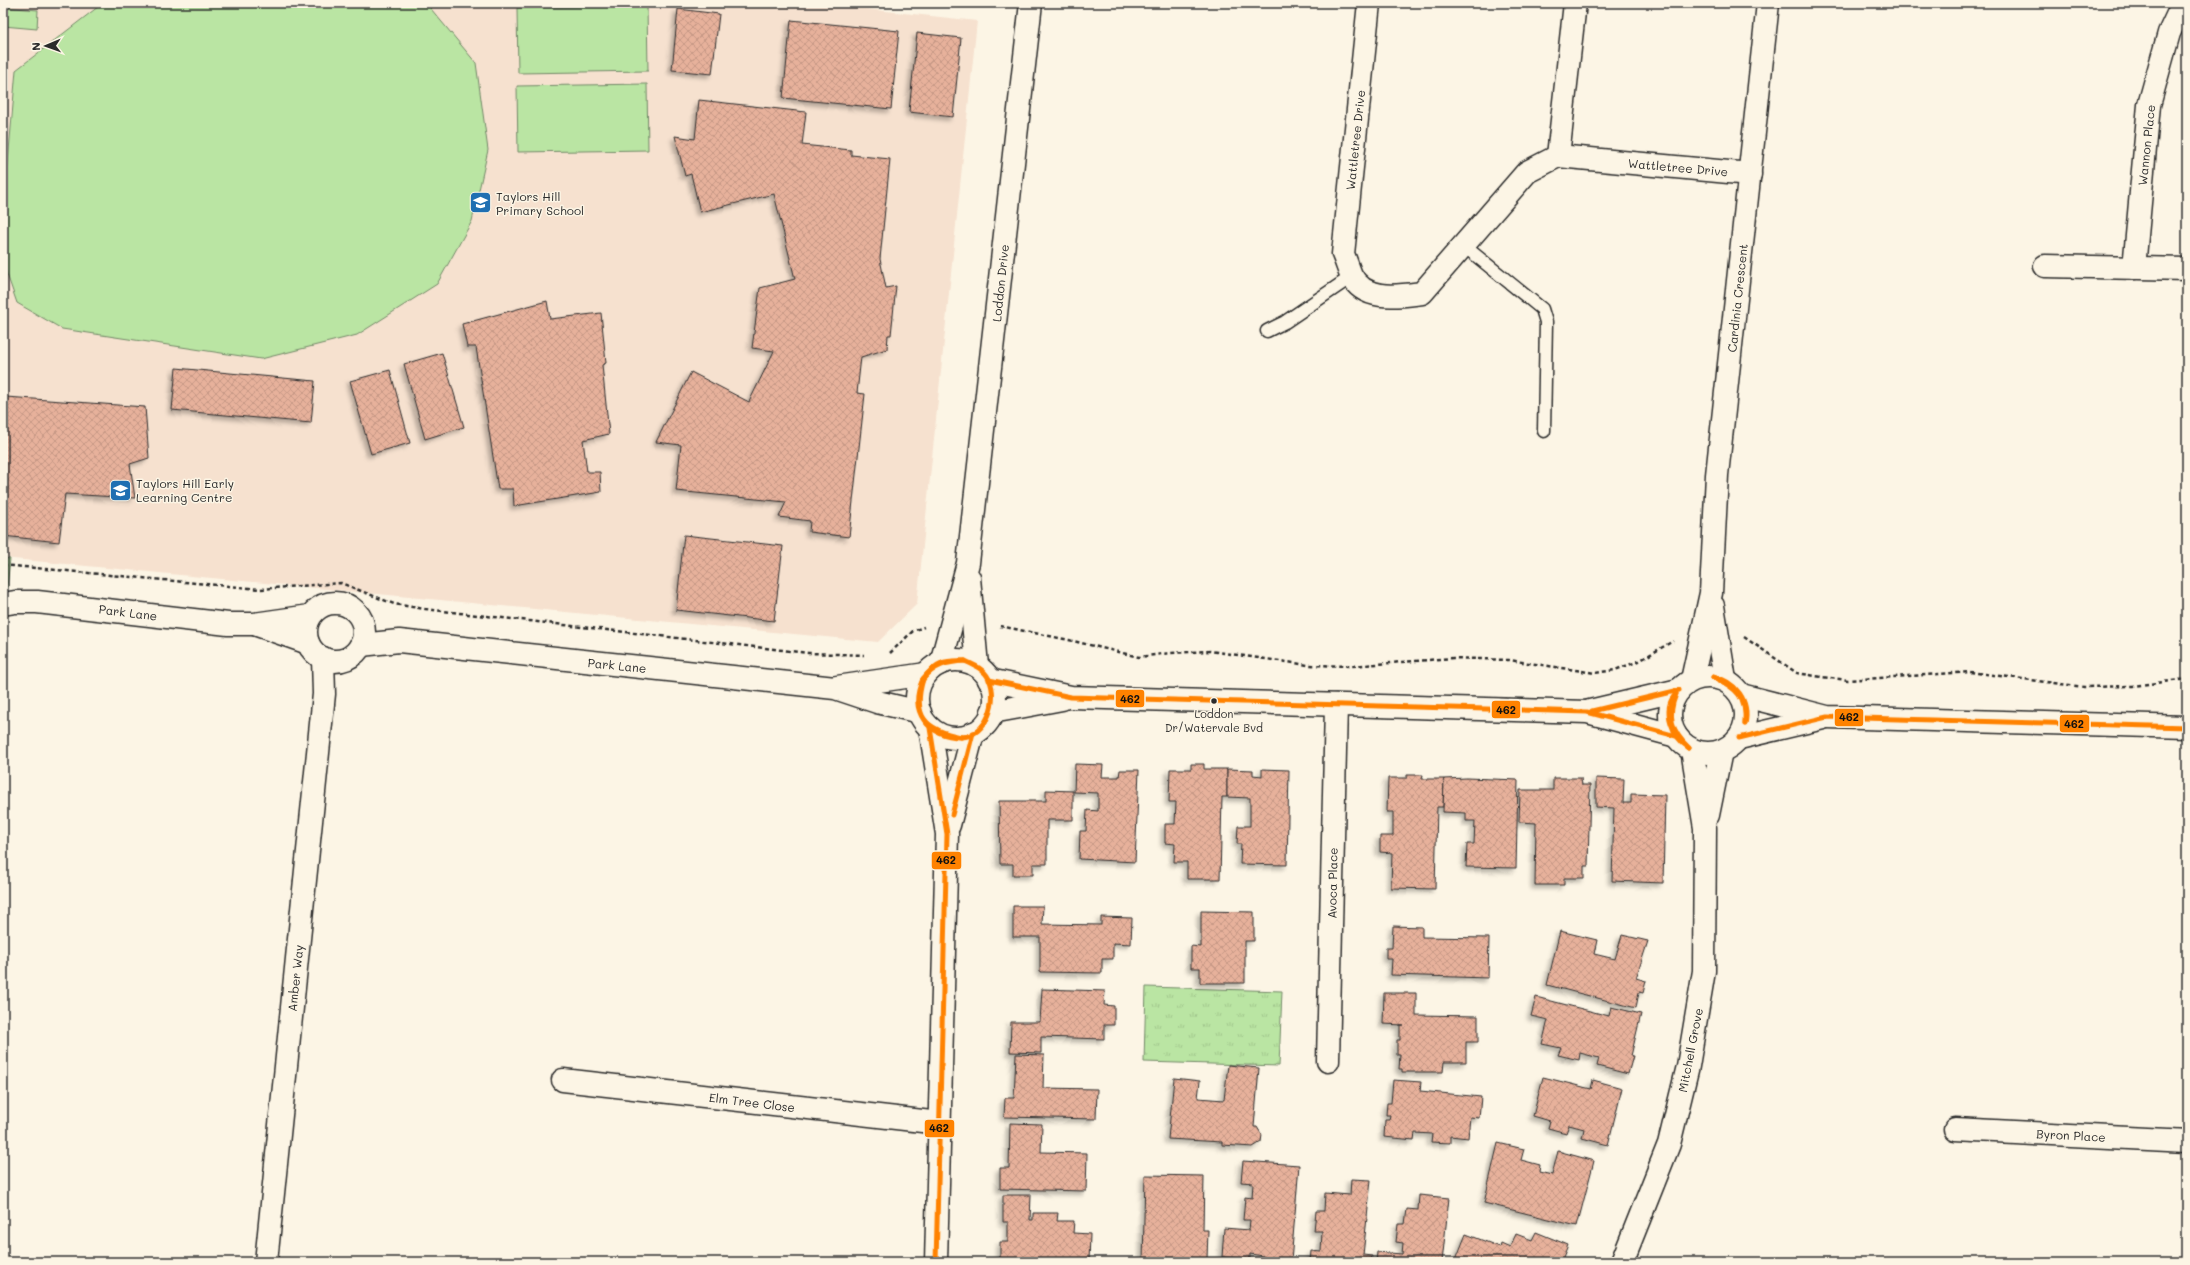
<svg xmlns="http://www.w3.org/2000/svg" width="2190" height="1265" font-family="Mali,sans-serif">
	<style>
		.built { fill: #f6e1cf }
		.grass { fill: url(#grass-tufts); stroke: #728867 }
		.park { fill: #bae5a3; stroke: #728867 }
		.building { fill: url(#building-cross-hatch); stroke: #2b2b2b; filter: url(#shadow) }
		.lines { fill: none; stroke-linecap: round; stroke-linejoin: round }
		.service-casing { stroke: #2b2b2b; stroke-width: 15 }
		.minor-casing { stroke: #2b2b2b; stroke-width: 25 }
		.tertiary-casing { stroke: #2b2b2b; stroke-width: 25 }
		.path { stroke: #2b2b2b; stroke-width: 2.5; stroke-dasharray: 4 3; stroke-linecap: butt }
		.service { stroke: #fcf5e5; stroke-width: 12 }
		.minor { stroke: #fcf5e5; stroke-width: 22 }
		.tertiary { stroke: #fcf5e5; stroke-width: 22 }
		.bus-1-casing { stroke: #fcf5e5; stroke-width: 8 }
		.bus-1 { stroke: #ff8200; stroke-width: 5 }
		.bus-dot { fill: #2b2b2b; stroke: #fcf5e5; stroke-width: 1.5 }
		.labels { text-anchor: middle; dominant-baseline: central; stroke-width: 3; stroke-linejoin: round; paint-order: stroke }
		.bus-label { font-size: 11px; fill: #2b2b2b; stroke: #fcf5e5 }
		.street-label { font-size: 12px; fill: #2b2b2b; stroke: #fcf5e5 }
		.poi-label { font-size: 12px; fill: #2b2b2b; stroke: #fcf5e5; text-anchor: start }
		.line-badge { stroke: #fcf5e5; stroke-width: 1.5 }
		.pale-badge-label { font-size: 11px; text-anchor: middle; font-weight: bold; fill: #111 }
	</style>
	<defs>
		<pattern id="grass-tufts" width="24" height="20" patternUnits="userSpaceOnUse"><rect width="24" height="20" fill="#bae5a3"/><path d="M3 7l-1-3M5 7V3M7 7l1-3M15 17l-1-3M17 17v-4M19 17l1-3" fill="none" stroke="#a0c58c"/></pattern>
		<pattern id="building-cross-hatch" width="8" height="8" patternUnits="userSpaceOnUse"><rect width="8" height="8" fill="#e7b19b"/><path d="M0 0l8 8M0 8l8-8" fill="none" stroke="#c69886"/></pattern>
		<filter id="shadow"><feDropShadow dx="-3.5" dy="3.5" stdDeviation="2" flood-color="#0004"/></filter>
	</defs>
	<rect width="100%" height="100%" fill="#fcf5e5"/>
	<filter id="ink" filterUnits="userSpaceOnUse"><feTurbulence type="fractalNoise" baseFrequency=".025" numOctaves="2"/><feDisplacementMap in="SourceGraphic" scale="8" xChannelSelector="R" yChannelSelector="G"/><feConvolveMatrix kernelMatrix="1 2 1 2 8 2 1 2 1" color-interpolation-filters="sRGB"/></filter>
	<g filter="url(#ink)">
		<polygon class="built" points="3,3 812,3 977,21 917,604 878,642 3,558"/>
		<polygon class="grass" points="1146,987 1282,991 1279,1066 1144,1062"/>
		<g class="park">
			<polygon points="103,3 426,3 476,63 488,150 472,221 437,284 357,335 261,359 62,329 17,303 3,263 3,220 16,70"/>
			<polygon points="647,5 648,71 518,73 517,8"/>
			<polygon points="3,7 38,10 37,29 3,26"/>
			<polygon points="647,84 648,150 518,152 517,86"/>
			<polygon points="3,558 10,559 7,587 3,589"/>
		</g>
		<g class="building">
			<polygon points="678,9 719,14 712,74 672,70"/>
			<polygon points="791,20 899,31 891,109 783,98"/>
			<polygon points="917,33 961,38 953,117 909,112"/>
			<polygon points="699,100 806,112 802,145 851,150 851,155 890,159 880,259 886,288 896,286 891,335 888,335 887,349 861,357 857,393 865,394 849,537 809,532 810,521 779,517 786,502 676,491 681,445 656,442 691,372 749,402 774,351 752,348 760,288 795,279 774,194 700,212 691,174 685,176 675,136 695,139"/>
			<polygon points="547,301 550,319 601,313 606,363 602,365 609,434 583,440 587,472 600,472 601,492 514,506 513,489 498,489 476,347 467,347 462,324"/>
			<polygon points="442,353 464,427 425,439 404,364"/>
			<polygon points="176,368 315,381 311,423 172,410"/>
			<polygon points="390,370 410,443 371,454 350,381"/>
			<polygon points="6,397 145,407 149,458 130,464 135,498 65,494 59,542 3,536 3,429"/>
			<polygon points="684,535 783,546 774,621 676,610"/>
			<polygon points="1075,764 1103,765 1102,777 1119,777 1120,770 1139,770 1135,862 1079,859 1080,831 1086,831 1087,810 1098,811 1098,793 1074,792"/>
			<polygon points="1191,764 1204,764 1204,769 1227,769 1227,797 1222,797 1220,879 1187,879 1187,862 1174,862 1175,844 1165,843 1165,824 1175,824 1176,802 1169,802 1170,769 1191,769"/>
			<polygon points="1227,769 1253,770 1253,775 1262,776 1262,769 1289,770 1287,865 1240,864 1241,844 1237,844 1238,826 1250,826 1250,798 1227,797"/>
			<polygon points="1407,775 1423,775 1422,779 1444,779 1443,807 1437,807 1435,889 1391,888 1392,853 1380,852 1380,836 1393,836 1393,812 1387,812 1388,778 1407,778"/>
			<polygon points="1467,778 1518,780 1516,868 1466,867 1467,844 1474,844 1475,821 1466,821 1466,813 1443,812 1444,779"/>
			<polygon points="1553,778 1581,778 1582,785 1590,785 1588,866 1584,866 1584,878 1564,878 1564,885 1535,885 1536,823 1519,822 1520,790 1553,790"/>
			<polygon points="1596,778 1624,779 1623,803 1631,803 1631,794 1665,795 1663,883 1612,881 1614,808 1596,807"/>
			<polygon points="1046,790 1073,791 1073,820 1047,820 1047,864 1033,864 1033,875 1013,875 1013,864 1000,864 999,801 1046,801"/>
			<polygon points="1013,906 1043,906 1042,924 1101,925 1101,917 1132,918 1131,944 1113,943 1113,959 1102,959 1102,973 1040,972 1040,937 1013,937"/>
			<polygon points="1201,911 1254,912 1254,941 1245,941 1245,983 1200,983 1200,968 1191,968 1191,946 1201,947"/>
			<polygon points="1393,926 1422,927 1422,937 1489,938 1488,978 1391,975 1392,959 1386,959 1386,948 1392,948"/>
			<polygon points="1560,931 1597,940 1594,954 1615,959 1622,935 1648,941 1636,978 1646,981 1643,993 1639,992 1636,1008 1547,985"/>
			<polygon points="1042,989 1105,991 1104,1005 1114,1006 1114,1025 1104,1025 1104,1039 1041,1037 1041,1053 1010,1052 1011,1022 1040,1022"/>
			<polygon points="1384,993 1416,993 1416,1015 1478,1016 1478,1042 1466,1042 1466,1062 1444,1062 1443,1072 1402,1072 1402,1069 1399,1069 1400,1055 1397,1055 1397,1040 1400,1040 1400,1025 1403,1025 1383,1024"/>
			<polygon points="1536,997 1609,1016 1611,1007 1641,1014 1631,1056 1633,1056 1628,1074 1597,1066 1599,1058 1580,1053 1579,1060 1558,1055 1561,1048 1542,1044 1548,1020 1531,1016"/>
			<polygon points="1016,1054 1044,1055 1043,1088 1097,1089 1096,1119 1004,1117 1005,1098 1014,1098"/>
			<polygon points="1228,1065 1259,1068 1254,1127 1257,1127 1262,1135 1261,1142 1253,1147 1222,1145 1222,1142 1168,1139 1174,1078 1200,1081 1198,1098 1224,1100"/>
			<polygon points="1543,1077 1591,1089 1593,1080 1622,1088 1608,1145 1582,1138 1584,1129 1569,1125 1566,1133 1548,1128 1550,1121 1533,1116"/>
			<polygon points="1393,1080 1421,1082 1420,1091 1481,1097 1479,1118 1470,1117 1468,1138 1450,1136 1450,1143 1431,1142 1432,1134 1415,1133 1414,1140 1384,1137 1385,1120 1389,1120 1390,1115 1386,1115 1387,1103 1391,1103"/>
			<polygon points="1010,1123 1042,1124 1041,1152 1087,1153 1086,1191 1000,1189 1000,1168 1009,1168"/>
			<polygon points="1498,1143 1524,1149 1521,1160 1540,1165 1539,1172 1552,1175 1558,1151 1594,1161 1577,1226 1484,1203"/>
			<polygon points="1243,1161 1299,1165 1291,1262 1262,1262 1263,1256 1250,1254 1250,1259 1222,1257 1224,1228 1249,1230 1250,1220 1243,1220 1245,1197 1252,1198 1253,1183 1241,1182"/>
			<polygon points="1145,1175 1204,1176 1203,1230 1208,1230 1207,1259 1183,1258 1183,1262 1143,1262"/>
			<polygon points="1351,1179 1371,1180 1363,1255 1372,1256 1371,1262 1310,1262 1311,1251 1321,1252 1322,1231 1314,1231 1316,1211 1324,1211 1325,1193 1350,1195"/>
			<polygon points="1003,1195 1031,1195 1030,1220 1033,1220 1033,1213 1058,1213 1057,1221 1074,1221 1073,1233 1090,1234 1089,1262 1000,1261 1000,1242 1008,1242 1008,1222 1003,1222"/>
			<polygon points="1419,1195 1449,1198 1442,1262 1376,1262 1377,1252 1402,1254 1403,1243 1396,1242 1398,1224 1405,1224 1407,1209 1418,1210"/>
			<polygon points="1536,1232 1568,1245 1561,1262 1459,1262 1456,1259 1466,1234 1500,1247 1501,1243 1510,1247 1516,1234 1532,1240"/>
		</g>
		<g class="lines">
			<defs>
				<g id="service">
					<polyline points="1463,245 1542,309 1546,322 1544,431"/>
					<polyline points="1267,331 1285,322 1351,277"/>
				</g>
				<g id="minor">
					<path d="M1369,3L1343,254C1346,261 1348,268 1351,275C1364,302 1398,296 1422,293L1527,172L1558,156L1750,174"/>
					<polyline points="1558,156 1575,3"/>
					<polyline points="2045,266 2187,269"/>
					<polyline points="2134,268 2149,105 2169,33 2183,3"/>
					<polyline points="969,578 977,666"/>
					<circle cx="335" cy="632" r="29"/>
					<polyline points="3,604 15,602 37,602 228,624 254,624 310,616"/>
					<polyline points="1713,606 1725,680"/>
					<polyline points="257,625 308,643"/>
					<polyline points="361,645 399,641 835,688 877,702 920,712"/>
					<polyline points="941,663 968,563 1031,3"/>
					<polyline points="1692,680 1711,593 1717,475 1768,3"/>
					<polyline points="837,687 926,674"/>
					<polyline points="1708,815 1721,751"/>
					<polyline points="1328,1061 1336,705"/>
					<polyline points="563,1080 940,1123"/>
					<polyline points="1955,1129 2187,1141"/>
					<polyline points="266,1262 324,694 323,658"/>
					<polyline points="1622,1262 1669,1144 1688,1066 1704,971 1705,828 1692,750"/>
				</g>
				<g id="tertiary">
					<circle cx="956" cy="699" r="39"/>
					<circle cx="1708" cy="715" r="38"/>
					<polyline points="989,680 1071,697 1587,712 1676,736"/>
					<polyline points="1741,695 1827,717 2187,727"/>
					<polyline points="1590,711 1679,690"/>
					<polyline points="992,712 1062,699"/>
					<polyline points="930,728 947,834 936,1262"/>
					<polyline points="1739,738 1823,718"/>
					<polyline points="949,825 973,733"/>
				</g>
			</defs>
			<use href="#service" class="service-casing"/>
			<use href="#minor" class="minor-casing"/>
			<use href="#tertiary" class="tertiary-casing"/>
			<g class="path">
				<polyline points="3,565 260,589 341,583 394,604 425,609 808,653 864,655"/>
				<polyline points="1000,626 1069,640 1139,657 1170,653 1210,651 1308,665 1352,666 1453,658 1509,660 1595,673 1615,670 1639,661 1673,641"/>
				<polyline points="1744,637 1797,673 1822,677 1848,680 1970,672 2084,687 2133,686 2187,679"/>
				<polyline points="890,653 913,631 924,627"/>
			</g>
			<use href="#service" class="service"/>
			<use href="#minor" class="minor"/>
			<use href="#tertiary" class="tertiary"/>
			<defs>
				<g id="bus-1">
					<path d="M1713,677C1737,688 1747,697 1745,724"/>
					<path d="M1713,677C1736,681 1750,701 1745,724"/>
					<path d="M923,679C912,716 925,730 961,737"/>
					<path d="M923,679C908,711 928,737 961,737"/>
					<path d="M923,679C936,662 944,660 965,661"/>
					<path d="M923,679C935,665 946,662 965,661"/>
					<polyline points="989,680 1071,697 1587,712 1676,736"/>
					<path d="M1676,694C1667,716 1671,731 1689,748"/>
					<path d="M1676,694C1661,709 1673,738 1689,748"/>
					<polyline points="1592,711 1679,690"/>
					<polyline points="930,728 947,834 936,1262"/>
					<path d="M961,737C987,736 999,700 989,679C984,669 974,665 965,661"/>
					<polyline points="1739,738 1827,717 2187,727"/>
					<polyline points="952,815 973,733"/>
				</g>
			</defs>
			<use href="#bus-1" class="bus-1-casing"/>
			<use href="#bus-1" class="bus-1"/>
		</g>
	</g>
	<defs>
		<symbol id="school-square" viewBox="-11 -11 22 22"><rect x="-9" y="-9" width="18" height="18" rx="4" fill="#1f6fb2" stroke="#fcf5e5"/><path d="M0-5L7-2L0 1L-7-2ZM-4 1L0 2.5L4 1V4Q0 6-4 4Z" fill="#fff"/></symbol>
	</defs>
	<g fill-rule="evenodd">
		<use href="#school-square" x="468" y="190" width="25" height="25"/>
		<use href="#school-square" x="108" y="478" width="25" height="25"/>
	</g>
	<circle class="bus-dot" cx="1214" cy="701" r="3.5"/>
	<g class="labels">
		<g class="bus-label">
			<text x="1214" y="713">Loddon<tspan x="1214" dy="14">Dr/Watervale Bvd</tspan></text>
		</g>
		<g class="street-label">
			<text transform="translate(1355 140) rotate(-84)">Wattletree Drive</text>
			<text transform="translate(2146 145) rotate(-84)">Wannon Place</text>
			<text transform="translate(1678 167) rotate(5)">Wattletree Drive</text>
			<text transform="translate(1000 283) rotate(-84)">Loddon Drive</text>
			<text transform="translate(1737 298) rotate(-84)">Cardinia Crescent</text>
			<text transform="translate(128 612) rotate(7)">Park Lane</text>
			<text transform="translate(617 665) rotate(6)">Park Lane</text>
			<text transform="translate(1332 883) rotate(-89)">Avoca Place</text>
			<text transform="translate(295 978) rotate(-84)">Amber Way</text>
			<text transform="translate(1690 1050) rotate(-79)">Mitchell Grove</text>
			<text transform="translate(752 1102) rotate(7)">Elm Tree Close</text>
			<text transform="translate(2071 1135) rotate(3)">Byron Place</text>
		</g>
		<g class="poi-label">
			<text x="496" y="196">Taylors Hill<tspan x="496" dy="14">Primary School</tspan></text>
			<text x="136" y="483">Taylors Hill Early<tspan x="136" dy="14">Learning Centre</tspan></text>
		</g>
	</g>
	<g class="line-badge">
		<rect x="1115" y="689" width="30" height="19" rx="4" fill="#ff8200"/>
		<rect x="1491" y="700" width="30" height="19" rx="4" fill="#ff8200"/>
		<rect x="1834" y="708" width="30" height="19" rx="4" fill="#ff8200"/>
		<rect x="2059" y="714" width="31" height="19" rx="4" fill="#ff8200"/>
		<rect x="931" y="851" width="31" height="19" rx="4" fill="#ff8200"/>
		<rect x="924" y="1119" width="31" height="19" rx="4" fill="#ff8200"/>
	</g>
	<g class="pale-badge-label">
		<text x="1130" y="703">462</text>
		<text x="1506" y="714">462</text>
		<text x="1849" y="721">462</text>
		<text x="2074" y="728">462</text>
		<text x="946" y="864">462</text>
		<text x="939" y="1132">462</text>
	</g>
	<rect width="2190" height="1265" fill="none" stroke="#fcf5e5" stroke-width="16"/>
	<rect x="8" y="8" width="2174" height="1249" fill="none" stroke="#2b2b2b" stroke-width="1.5" filter="url(#ink)"/>
	<g transform="translate(46 46) rotate(268)" stroke="#fcf5e5" stroke-width="3" paint-order="stroke">
	<path d="M0-3L7 15L0 10L-7 15Z" fill="#2b2b2b"/>
	<text y="-6" font-size="11" font-weight="bold" text-anchor="middle" fill="#2b2b2b">N</text>
	</g>
</svg>
